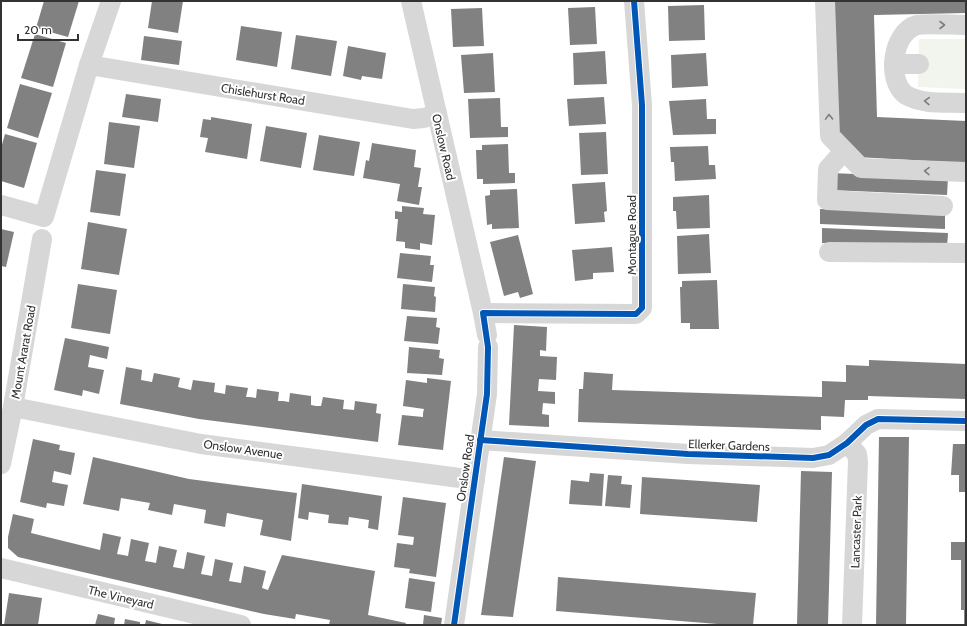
<svg xmlns="http://www.w3.org/2000/svg" width="967" height="626" font-family="Cabin,sans-serif">
	<style>
		.green { fill: #f1f5ed }
		.building { fill: #818181 }
		.lines { fill: none; stroke-linecap: round; stroke-linejoin: round }
		.minor { stroke: #d7d7d7; stroke-width: 20 }
		.cycleway-casing { stroke: #fff; stroke-width: 8 }
		.cycleway { stroke: #0057b8; stroke-width: 6 }
		.oneway { stroke: #7d7d7d }
		.labels { text-anchor: middle; dominant-baseline: central; stroke-width: 4; stroke-linejoin: round; paint-order: stroke }
		.street-label { font-size: 12px; fill: #333; stroke: #fff }
	</style>
	<rect width="100%" height="100%" fill="#fff"/>
	<polygon class="green" points="919,39 966,39 966,89 918,87"/>
	<g class="building">
		<polygon points="44,1 79,1 68,37 36,28"/>
		<polygon points="152,1 183,1 178,33 148,28"/>
		<polygon points="833,1 966,1 966,13 874,15 877,117 966,121 966,163 857,157 837,137"/>
		<polygon points="704,5 705,40 669,41 668,6"/>
		<polygon points="595,7 597,44 570,45 568,8"/>
		<polygon points="482,8 484,46 453,47 451,9"/>
		<polygon points="241,26 282,32 277,67 236,60"/>
		<polygon points="35,34 66,43 53,87 21,78"/>
		<polygon points="296,35 337,41 331,76 291,69"/>
		<polygon points="144,36 182,41 179,65 141,60"/>
		<polygon points="348,46 386,53 382,79 362,76 361,80 343,76"/>
		<polygon points="605,51 607,84 574,85 573,53"/>
		<polygon points="493,53 495,92 464,93 461,55"/>
		<polygon points="706,53 708,86 672,88 671,55"/>
		<polygon points="20,84 52,93 38,138 7,128"/>
		<polygon points="126,94 161,99 158,122 122,117"/>
		<polygon points="604,97 606,124 569,126 567,99"/>
		<polygon points="500,98 501,127 508,127 508,137 470,138 468,99"/>
		<polygon points="706,99 707,119 716,119 716,134 673,135 669,101"/>
		<polygon points="211,117 252,124 247,159 205,152 208,138 200,137 203,119 211,120"/>
		<polygon points="109,122 140,126 134,168 104,164"/>
		<polygon points="266,126 307,133 301,168 260,161"/>
		<polygon points="606,132 608,174 581,175 579,133"/>
		<polygon points="5,134 37,143 24,188 1,181 1,148"/>
		<polygon points="319,135 360,142 354,176 313,170"/>
		<polygon points="372,143 416,150 414,167 421,168 418,187 422,187 419,205 397,201 400,184 363,178 366,160 369,161"/>
		<polygon points="508,144 509,173 515,173 515,183 483,184 483,179 477,179 476,150 482,150 482,145"/>
		<polygon points="708,146 709,165 715,165 716,179 675,181 674,162 671,162 670,147"/>
		<polygon points="96,170 126,174 120,216 90,212"/>
		<polygon points="831,173 948,178 947,195 830,190"/>
		<polygon points="605,182 607,211 604,212 605,222 575,224 572,184"/>
		<polygon points="517,189 519,228 492,229 492,224 487,225 485,196 490,195 490,190"/>
		<polygon points="709,195 710,228 677,229 676,211 673,211 673,197"/>
		<polygon points="402,206 424,208 423,214 435,215 432,245 420,243 420,250 405,248 405,242 396,241 398,219 395,219 395,211 402,212"/>
		<polygon points="820,209 945,214 945,229 820,224"/>
		<polygon points="88,222 127,229 119,275 81,269"/>
		<polygon points="822,228 948,233 947,248 822,243"/>
		<polygon points="1,229 14,232 6,267 1,266"/>
		<polygon points="709,234 711,273 678,274 677,236"/>
		<polygon points="518,235 533,294 520,298 518,292 504,296 490,242"/>
		<polygon points="612,247 614,272 593,273 593,279 575,281 572,250"/>
		<polygon points="400,253 431,256 430,265 434,265 432,282 397,278"/>
		<polygon points="717,280 719,329 690,329 690,323 681,323 680,287 682,287 682,281"/>
		<polygon points="78,284 117,290 110,334 71,328"/>
		<polygon points="403,284 435,287 434,296 436,297 435,312 401,309"/>
		<polygon points="407,316 437,318 436,327 440,328 438,344 404,341"/>
		<polygon points="514,325 547,327 546,351 540,350 540,356 557,357 556,380 539,379 538,391 555,392 555,404 543,403 542,414 549,415 549,427 509,425"/>
		<polygon points="65,338 109,347 107,359 90,355 88,367 104,370 99,394 83,390 82,396 54,390"/>
		<polygon points="409,347 440,350 439,358 444,359 442,375 407,373"/>
		<polygon points="869,360 966,364 966,399 868,396 868,400 845,400 844,417 821,416 821,430 578,422 579,389 583,389 584,372 613,374 612,390 822,397 822,381 846,382 846,365 869,366"/>
		<polygon points="126,367 142,370 141,380 152,382 154,373 180,378 178,387 191,390 193,380 215,383 214,392 225,394 226,385 248,388 246,397 250,397 256,398 257,389 279,392 278,401 283,401 289,402 290,393 311,396 311,405 316,406 321,406 323,397 344,400 343,409 354,410 355,401 377,404 376,413 381,414 378,442 199,419 120,404"/>
		<polygon points="427,378 451,381 443,450 398,445 402,415 423,417 423,413 424,409 403,406 406,380 427,383"/>
		<polygon points="879,437 909,437 906,625 876,625"/>
		<polygon points="33,439 60,445 59,450 75,453 71,475 54,471 52,482 68,485 64,506 47,503 46,508 20,502"/>
		<polygon points="953,444 966,444 966,492 959,492 959,475 951,475"/>
		<polygon points="93,457 189,479 297,493 291,541 260,535 263,520 227,513 225,527 204,523 206,510 174,504 172,515 148,510 150,503 121,498 119,511 83,504"/>
		<polygon points="504,457 536,461 513,617 481,615"/>
		<polygon points="801,471 832,472 828,625 797,625"/>
		<polygon points="590,473 604,474 602,506 569,504 571,480 589,482"/>
		<polygon points="608,475 622,476 621,484 632,485 630,508 605,506"/>
		<polygon points="642,477 760,485 757,522 640,514"/>
		<polygon points="302,484 382,496 378,530 368,528 369,520 349,517 348,525 328,523 329,515 309,512 308,520 298,518"/>
		<polygon points="403,497 446,503 436,577 409,573 410,569 394,567 397,543 413,545 414,537 398,535"/>
		<polygon points="13,514 34,519 31,533 100,550 103,533 121,537 117,554 123,555 128,556 131,539 149,543 145,561 151,562 156,563 159,546 177,550 173,567 184,569 187,552 205,556 201,574 212,576 215,559 233,563 229,581 241,583 244,566 266,571 262,588 268,590 282,555 375,571 368,615 406,623 405,625 329,625 330,620 296,614 295,619 264,614 18,557 8,548 8,537"/>
		<polygon points="951,542 966,542 966,625 964,625 964,610 961,610 961,560 951,560"/>
		<polygon points="558,577 756,593 753,625 730,625 556,611"/>
		<polygon points="409,578 435,582 431,612 405,608"/>
		<polygon points="9,593 42,598 38,625 4,625"/>
		<polygon points="98,614 115,618 114,625 95,625"/>
		<polygon points="424,615 442,618 441,625 423,625"/>
		<polygon points="125,619 140,622 140,625 124,625"/>
		<polygon points="146,620 162,624 162,625 145,625"/>
	</g>
	<g class="lines">
		<g class="minor">
			<polyline points="411,1 483,313 487,335"/>
			<polyline points="825,1 830,136 861,168 966,172"/>
			<path d="M966,25C953,25 928,23 917,25C892,32 886,81 906,95C923,105 947,102 966,103"/>
			<polyline points="894,64 919,64"/>
			<polyline points="89,65 413,119 424,118 437,114"/>
			<polyline points="843,152 828,169 827,200 943,206"/>
			<polyline points="1,205 44,217 89,65 111,1"/>
			<polyline points="829,252 966,253"/>
			<polyline points="483,313 636,314 642,308 642,105 634,1"/>
			<polyline points="13,407 201,444 475,480"/>
			<polyline points="480,440 688,454 813,458 829,455 847,443 866,425 878,419 966,421"/>
			<polyline points="847,443 857,454 858,462 852,625"/>
			<polyline points="1,464 13,407 42,239"/>
			<polyline points="1,568 241,625"/>
			<polyline points="454,625 487,394 488,347"/>
		</g>
		<defs>
			<g id="cycleway">
				<polyline points="480,440 688,454 813,458 829,455 847,443 866,425 878,419 966,421"/>
				<polyline points="454,625 487,394 488,347 483,313 636,314 642,308 642,105 634,1"/>
			</g>
		</defs>
		<use href="#cycleway" class="cycleway-casing"/>
		<use href="#cycleway" class="cycleway"/>
	</g>
	<defs><path id="oneway-chevron" d="M-2-3.5L2.5 0L-2 3.5" fill="none" stroke-width="1.6" stroke-linecap="round" stroke-linejoin="round"/></defs>
	<g class="oneway">
		<use href="#oneway-chevron" transform="translate(942 25)"/>
		<use href="#oneway-chevron" transform="translate(927 101) rotate(-178)"/>
		<use href="#oneway-chevron" transform="translate(829 117) rotate(-92)"/>
		<use href="#oneway-chevron" transform="translate(927 171) rotate(-178)"/>
	</g>
	<g class="labels">
		<g class="street-label">
			<text transform="translate(263 94) rotate(9)">Chislehurst Road</text>
			<text transform="translate(444 147) rotate(77)">Onslow Road</text>
			<text transform="translate(631 235) rotate(-90)">Montague Road</text>
			<text transform="translate(23 352) rotate(-80)">Mount Ararat Road</text>
			<text transform="translate(729 445) rotate(2)">Ellerker Gardens</text>
			<text transform="translate(243 449) rotate(8)">Onslow Avenue</text>
			<text transform="translate(465 468) rotate(-82)">Onslow Road</text>
			<text transform="translate(856 532) rotate(-88)">Lancaster Park</text>
			<text transform="translate(121 597) rotate(13)">The Vineyard</text>
		</g>
	</g>
	<rect width="967" height="626" fill="none" stroke="#333333" stroke-width="4"/>
	<path d="M18 34v6h60v-6" fill="none" stroke="#333333" stroke-width="2"/>
	<text x="24" y="34" font-size="12" fill="#333333" stroke="#ffffff" stroke-width="3" paint-order="stroke">20 m</text>
</svg>
